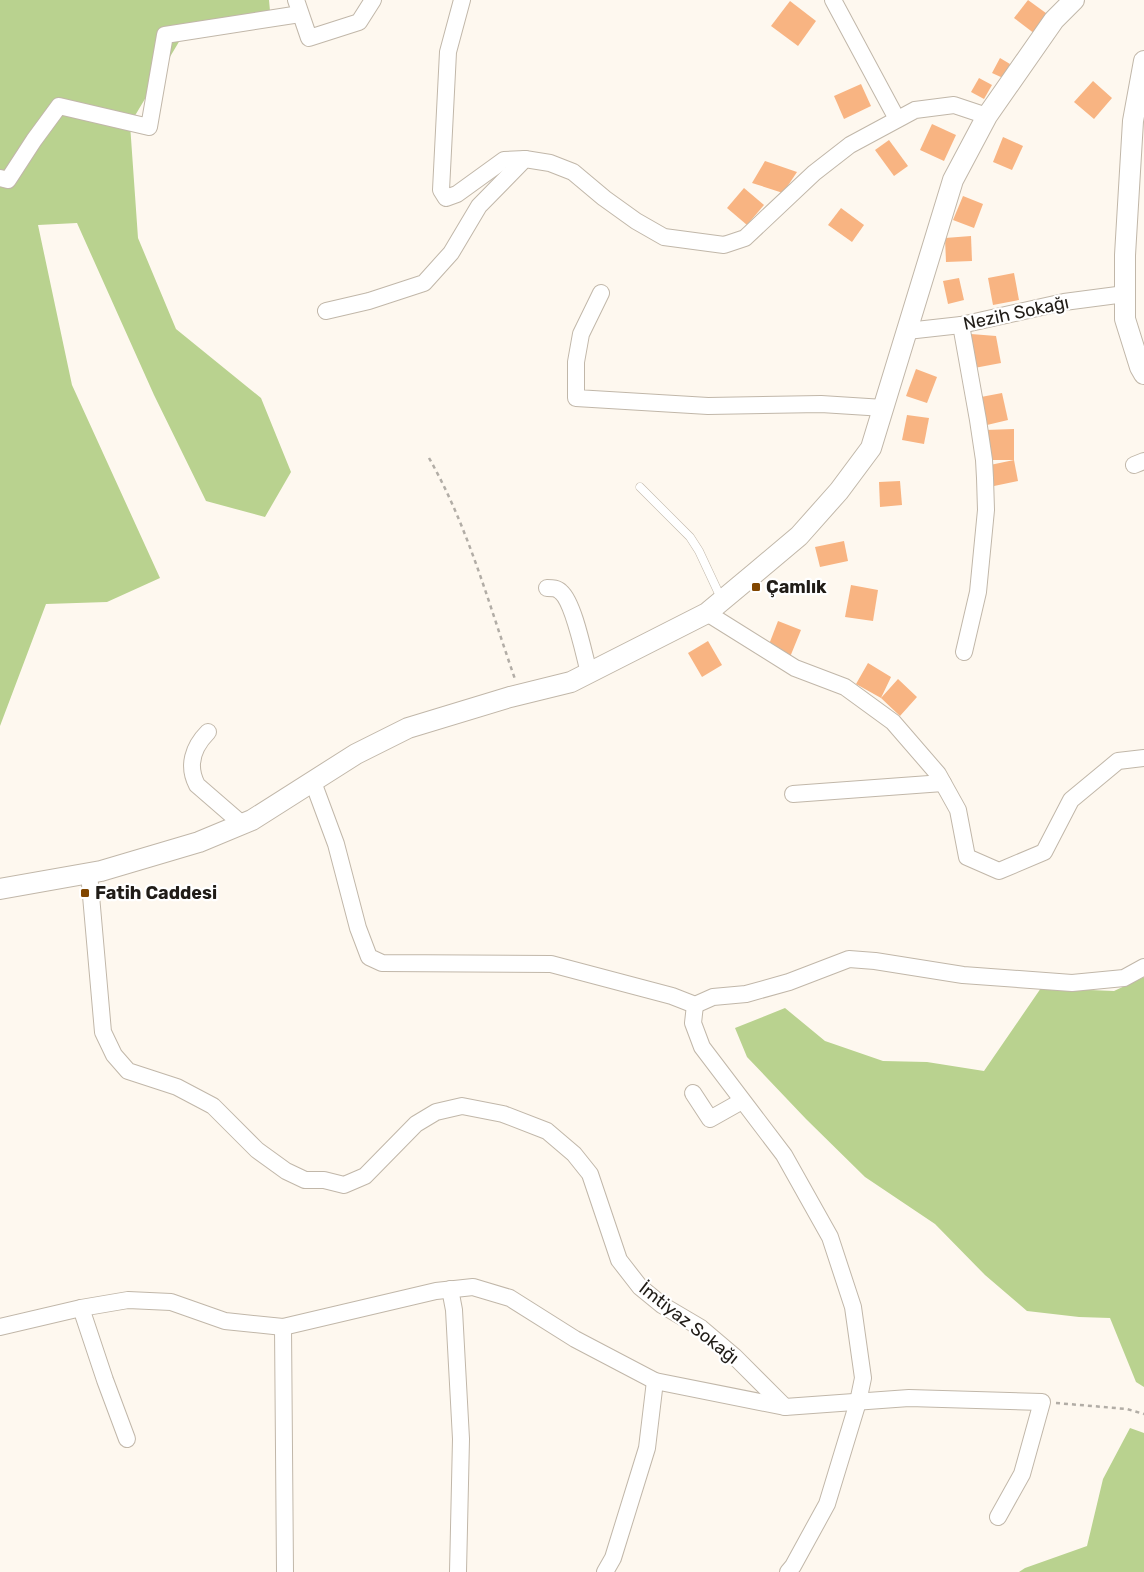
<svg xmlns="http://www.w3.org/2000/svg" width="1144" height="1572" font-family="Rubik,sans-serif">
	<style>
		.green { fill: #b9d28f }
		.building { fill: #f8b482 }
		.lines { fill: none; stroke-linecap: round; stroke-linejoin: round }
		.service-casing { stroke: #c1b7a9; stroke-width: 9 }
		.minor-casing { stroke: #c1b7a9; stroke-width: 18 }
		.tertiary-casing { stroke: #c1b7a9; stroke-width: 22 }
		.path { stroke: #b2ada6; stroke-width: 2.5; stroke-dasharray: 4 4; stroke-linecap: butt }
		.service { stroke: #fff; stroke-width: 8 }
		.minor { stroke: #fff; stroke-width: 16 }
		.tertiary { stroke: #fff; stroke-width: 20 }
		.poi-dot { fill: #814600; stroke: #fff; stroke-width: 2 }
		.labels { text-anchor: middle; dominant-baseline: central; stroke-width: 4.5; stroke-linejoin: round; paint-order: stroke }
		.street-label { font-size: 18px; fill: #201c17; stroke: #fff }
		.poi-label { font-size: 18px; font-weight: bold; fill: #201c17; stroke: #fff; text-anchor: start }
	</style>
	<rect width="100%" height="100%" fill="#fef8ef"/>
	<g class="green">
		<polygon points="0,0 269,0 270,11 183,35 130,124 138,238 176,329 261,398 291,472 265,517 206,501 154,395 77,223 38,225 72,385 160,578 107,602 46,604 0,726"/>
		<polygon points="1144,977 1144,1387 1136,1382 1110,1318 1079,1317 1027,1311 985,1275 935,1224 865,1177 806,1119 747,1057 735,1028 785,1008 825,1041 883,1061 927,1062 984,1071 1041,988 1114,991"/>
		<polygon points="1130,1428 1144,1433 1144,1572 1019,1572 1025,1568 1087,1546 1103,1479"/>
	</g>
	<g class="building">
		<polygon points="1028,0 1050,16 1035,34 1014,18"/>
		<polygon points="790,1 816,21 798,46 771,26"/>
		<polygon points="1000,58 1010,64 1003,78 992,73"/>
		<polygon points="979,78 992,85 984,99 971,92"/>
		<polygon points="1093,81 1112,98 1094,119 1074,102"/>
		<polygon points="861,84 871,106 844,119 834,96"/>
		<polygon points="932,124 956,135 944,161 920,150"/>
		<polygon points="1003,137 1023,146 1012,170 993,162"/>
		<polygon points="889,140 908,166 894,176 875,150"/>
		<polygon points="765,161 797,172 783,193 752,183"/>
		<polygon points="744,188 764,205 747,225 727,208"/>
		<polygon points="963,196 983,204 974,228 953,220"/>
		<polygon points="841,208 864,225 852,242 828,225"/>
		<polygon points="971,236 972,261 946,262 945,238"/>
		<polygon points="1014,273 1019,300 993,305 988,278"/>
		<polygon points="959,278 964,300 948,304 943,281"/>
		<polygon points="971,334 996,336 1001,363 969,369"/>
		<polygon points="916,369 937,377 927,403 906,396"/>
		<polygon points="1002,393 1008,420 987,425 981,397"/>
		<polygon points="907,415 929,418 924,444 902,440"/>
		<polygon points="1014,429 1014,460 984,460 985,430"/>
		<polygon points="1014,460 1018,481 994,486 990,465"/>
		<polygon points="900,481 902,505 880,507 879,482"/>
		<polygon points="844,541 848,561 820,567 815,547"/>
		<polygon points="851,585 878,590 873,621 845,617"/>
		<polygon points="778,621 801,630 790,657 768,647"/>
		<polygon points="708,641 722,665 702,677 688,653"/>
		<polygon points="868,663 891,677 881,698 898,679 917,697 900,716 881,698 856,684"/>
	</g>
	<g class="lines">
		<defs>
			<polyline id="service" points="640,487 690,537 699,551 721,598"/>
			<g id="minor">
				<polyline points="296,0 309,38 359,22 373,0"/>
				<polyline points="462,0 448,52 441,190 446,198 457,194 504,160 525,159"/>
				<polyline points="833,0 897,119"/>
				<polyline points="0,178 8,180 34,140 59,106 149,127 165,35 300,14"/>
				<polyline points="601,293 581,334 576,362 576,398 708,406 821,404 884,408"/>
				<polyline points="326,311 369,301 424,283 451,253 479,206 525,159 550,163 573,172 604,198 636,221 664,237 724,245 745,238 814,173 850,145 915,110 954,105 987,116"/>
				<polyline points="961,325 978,420 984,460 985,478 986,510 978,592 964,652"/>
				<polyline points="907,331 961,325 1064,302 1125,294"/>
				<polyline points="1134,465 1144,461"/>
				<path d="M547,588C553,588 557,588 561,592C574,603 584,655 589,673"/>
				<polyline points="707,613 795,668 845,687 893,722 938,774 958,810 967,857 999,871 1044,852 1071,800 1118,761 1144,758"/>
				<path d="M208,732C193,747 187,766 197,785L242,824"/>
				<polyline points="313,782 336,844 358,928 369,957 382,963 551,964 672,996 695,1005 713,997 746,994 789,982 849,959 875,961 963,975 1072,983 1124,978 1144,967"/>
				<polyline points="793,794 943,783"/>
				<polyline points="89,873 103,1032 114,1055 128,1071 177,1087 213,1106 257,1150 286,1171 305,1180 324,1180 344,1185 365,1176 416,1124 436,1112 462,1106 503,1114 547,1131 574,1154 590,1174 619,1260 640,1287 662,1305 701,1328 734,1356 785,1407"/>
				<polyline points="695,1005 693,1023 702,1047 784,1155 830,1237 853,1307 863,1378 858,1402 827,1504 793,1566 788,1572"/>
				<polyline points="693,1093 710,1119 742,1101"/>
				<polyline points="450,1289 454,1310 461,1439 458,1572"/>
				<polyline points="81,1308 105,1380 127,1439"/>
				<polyline points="0,1327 81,1308 128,1300 171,1302 225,1321 283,1327 436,1291 473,1287 510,1298 575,1339 655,1381 785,1407 909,1398 1042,1402 1022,1474 998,1517"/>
				<polyline points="283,1327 285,1572"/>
				<polyline points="605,1572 613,1558 647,1448 655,1381"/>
			</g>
			<g id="tertiary">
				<polyline points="1144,61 1133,121 1125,255 1125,319 1140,367 1144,374"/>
				<polyline points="0,889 101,871 199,842 252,820 356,754 408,728 510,697 571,682 707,613 755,573 799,536 839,491 871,448 953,180 987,116 1054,20 1074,0"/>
			</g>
		</defs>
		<use href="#service" class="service-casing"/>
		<use href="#minor" class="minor-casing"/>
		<use href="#tertiary" class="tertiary-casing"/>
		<g class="path">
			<path d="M429,458C468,526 489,605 515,679"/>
			<polyline points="1056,1403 1127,1409 1144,1414"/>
		</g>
		<use href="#service" class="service"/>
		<use href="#minor" class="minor"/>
		<use href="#tertiary" class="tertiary"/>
	</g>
	<g class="poi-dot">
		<rect x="751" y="582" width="10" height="10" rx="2.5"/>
		<rect x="80" y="888" width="10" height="10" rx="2.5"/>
	</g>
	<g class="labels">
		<g class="street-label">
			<text transform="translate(1016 313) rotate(-12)">Nezih Sokağı</text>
			<text transform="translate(689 1323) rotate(38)">İmtiyaz Sokağı</text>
		</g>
		<g class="poi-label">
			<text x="766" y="587">Çamlık</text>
			<text x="95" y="893">Fatih Caddesi</text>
		</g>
	</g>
</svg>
